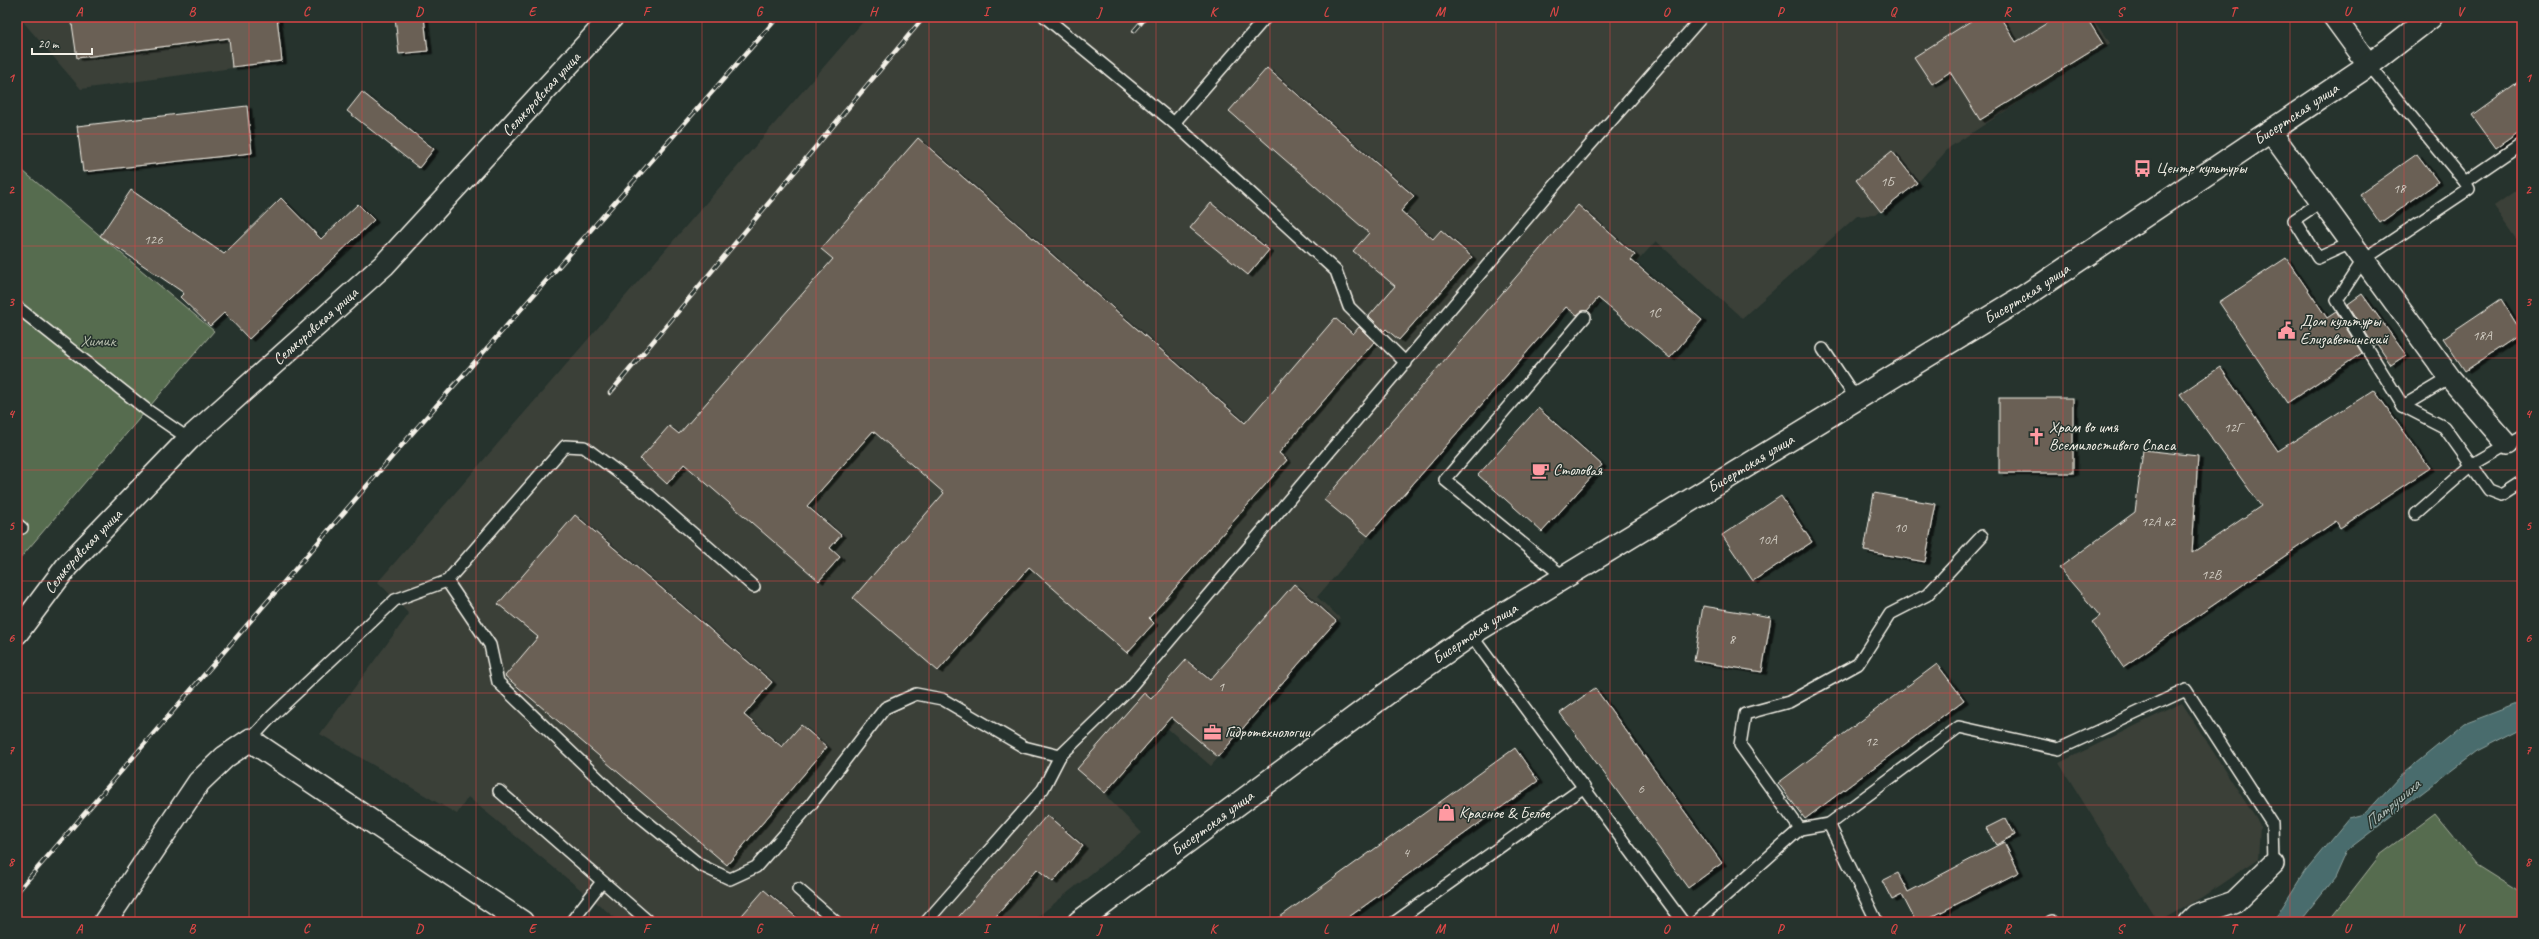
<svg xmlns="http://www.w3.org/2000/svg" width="2539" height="939" font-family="Caveat,sans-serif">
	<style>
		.built { fill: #3b4039 }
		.green { fill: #576c50; stroke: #a6ae9c }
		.water { fill: #486c6d; stroke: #8da19e }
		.building { fill: #6b6055; stroke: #f4f1e8; filter: url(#shadow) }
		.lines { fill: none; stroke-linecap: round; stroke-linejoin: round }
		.lane-casing { stroke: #f4f1e8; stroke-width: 14 }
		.street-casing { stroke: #f4f1e8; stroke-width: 24 }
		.secondary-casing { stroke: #f4f1e8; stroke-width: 25 }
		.primary-casing { stroke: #f4f1e8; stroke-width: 25 }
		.lane { stroke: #26332d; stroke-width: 11 }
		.street { stroke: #26332d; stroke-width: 21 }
		.secondary { stroke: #26332d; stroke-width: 22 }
		.primary { stroke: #26332d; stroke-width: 22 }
		.rail-casing { stroke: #f4f1e8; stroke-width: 4.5 }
		.rail { stroke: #26332d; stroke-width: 3; stroke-dasharray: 9; stroke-linecap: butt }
		.grid { fill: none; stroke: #da4645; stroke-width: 1; stroke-opacity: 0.55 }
		.labels { text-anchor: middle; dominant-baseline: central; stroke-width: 3; stroke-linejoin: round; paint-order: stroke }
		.number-label { font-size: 14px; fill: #d2cdc3 }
		.street-label { font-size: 16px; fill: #f4f1e8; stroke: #26332d }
		.poi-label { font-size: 16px; fill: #f4f1e8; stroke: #26332d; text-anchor: start }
		.park-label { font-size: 16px; fill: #b5bcab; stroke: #26332d }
		.water-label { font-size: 17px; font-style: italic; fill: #afbcb7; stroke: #26332d }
		.neatline { fill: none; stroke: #da4645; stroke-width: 1.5 }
		.grid-label { font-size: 13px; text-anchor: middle; font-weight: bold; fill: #da4645 }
	</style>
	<defs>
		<filter id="shadow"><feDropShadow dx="4.5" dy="2.5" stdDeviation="0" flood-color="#0009"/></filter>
	</defs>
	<rect width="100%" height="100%" fill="#26332d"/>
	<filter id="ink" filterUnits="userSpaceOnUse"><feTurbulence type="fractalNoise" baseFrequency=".025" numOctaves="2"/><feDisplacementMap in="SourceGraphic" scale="8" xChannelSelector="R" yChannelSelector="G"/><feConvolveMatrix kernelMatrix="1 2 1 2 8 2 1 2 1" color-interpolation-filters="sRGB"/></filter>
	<g filter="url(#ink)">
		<g class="built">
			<polygon points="19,17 277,17 282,61 81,89"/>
			<polygon points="867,17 2091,17 2110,43 1950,147 1920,180 1875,215 1857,216 1742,318 1656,241 1582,322 1566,309 1317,597 1340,618 1211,766 1167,728 1106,796 1142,833 1031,922 620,922 468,797 457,814 320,734 409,614 378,582"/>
			<polygon points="2522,186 2522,246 2494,206"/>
			<polygon points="2182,703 2260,825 2258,859 2202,897 2158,922 2059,763"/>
		</g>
		<g class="green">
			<polygon points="17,166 214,331 17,562"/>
			<polygon points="2435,814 2476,864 2519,891 2522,890 2522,922 2328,922 2380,855"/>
		</g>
		<polygon class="water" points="2522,702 2522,728 2477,751 2346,851 2334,878 2299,922 2273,922 2305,871 2349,818 2365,814 2399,777 2464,724"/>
		<g class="building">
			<polygon points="71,17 277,17 282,61 232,67 229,38 77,58"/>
			<polygon points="395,17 424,17 428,51 399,54"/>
			<polygon points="1977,17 2000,17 2016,42 2057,17 2086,17 2103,44 1980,120 1950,72 1932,84 1914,57"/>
			<polygon points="1267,68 1414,196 1401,211 1433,239 1441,230 1472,257 1399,340 1386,329 1384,331 1369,316 1395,286 1353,251 1369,233 1229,111"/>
			<polygon points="2522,79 2522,130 2496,148 2472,115"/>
			<polygon points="362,92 434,149 419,168 347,111"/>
			<polygon points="247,106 252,153 83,172 77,126"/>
			<polygon points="918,138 1245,423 1335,318 1353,334 1359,327 1374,342 1279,453 1287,460 1149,618 1154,623 1127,653 1029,567 938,671 853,598 944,493 873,431 807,506 841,535 830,548 840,557 819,581 684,464 667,484 640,459 669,426 679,434 833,259 821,249"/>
			<polygon points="1892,151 1917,183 1881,212 1856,180"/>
			<polygon points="2417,154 2438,182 2380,223 2360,194"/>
			<polygon points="131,190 224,254 281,198 321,239 358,204 374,220 249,339 224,313 210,326 180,297 184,293 100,236"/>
			<polygon points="1211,203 1269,250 1248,275 1190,228"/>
			<polygon points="1578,205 1635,255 1631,260 1702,320 1670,358 1598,298 1587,311 1582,311 1577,315 1566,307 1368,536 1324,500"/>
			<polygon points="2286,258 2327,318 2336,312 2362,353 2287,403 2219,302"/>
			<polygon points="2362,294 2406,355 2391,365 2377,344 2374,346 2348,304"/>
			<polygon points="2501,299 2522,333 2465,371 2443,338"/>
			<polygon points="2220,367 2278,451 2374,390 2430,468 2340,528 2336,521 2123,667 2092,622 2100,616 2059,568 2135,512 2143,450 2198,456 2192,553 2261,506 2180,394"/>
			<rect x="1999" y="398" width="74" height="75"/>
			<polygon points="1538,408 1602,465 1542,532 1478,475"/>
			<polygon points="1874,493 1936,504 1925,562 1864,551"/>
			<polygon points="1781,496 1812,542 1753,581 1722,535"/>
			<polygon points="575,515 772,682 744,715 782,747 801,725 827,747 727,865 505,676 538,637 498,604"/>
			<polygon points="1294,584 1336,621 1218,757 1171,717 1105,793 1077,769 1144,693 1151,699 1186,660 1210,680"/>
			<polygon points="1703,606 1771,617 1762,672 1694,661"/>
			<polygon points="1937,664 1964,700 1805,819 1778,783"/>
			<polygon points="1595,688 1722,863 1688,888 1560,713"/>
			<polygon points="1515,748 1538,781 1342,922 1273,922"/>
			<polygon points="1047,815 1083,846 1053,882 1037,869 991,922 954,922"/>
			<polygon points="2006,818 2015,835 1996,845 1986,828"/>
			<polygon points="2004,842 2019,872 1922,922 1916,922 1902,895 1892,900 1882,881 1898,873 1908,892"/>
			<polygon points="764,890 802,922 736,922"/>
		</g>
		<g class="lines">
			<defs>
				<g id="lane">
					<polyline points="1045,17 1174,123"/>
					<polyline points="1266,17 1174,123 1336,271 1349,307 1406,363"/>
					<polyline points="2369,65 2465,182 2522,143"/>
					<polyline points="2465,182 2469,189 2363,260 2337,300 2403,406 2444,427 2489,490 2502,495 2522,482"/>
					<polyline points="2322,201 2294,220 2318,258 2351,243"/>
					<polyline points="17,307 147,410 189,439"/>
					<polyline points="1823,349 1857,400"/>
					<polyline points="2403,406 2450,378"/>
					<polyline points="2416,514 2472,465 2522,436"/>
					<polyline points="17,524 22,528"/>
					<polyline points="1565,578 1445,480 1585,317"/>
					<polyline points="447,581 490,645 498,682 626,805 700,865 730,879 756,867 812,803 885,708 916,694 942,699 1024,747 1060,756 1126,692 1562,177 1702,17"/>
					<polyline points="1471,635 1683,922"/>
					<polyline points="250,740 273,715 395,600 447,581 565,446 584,447 649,495 754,587"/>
					<polyline points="499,791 649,922"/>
					<polyline points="1829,824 1877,922"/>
					<polyline points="1800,829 1740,745 1745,714 1789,702 1858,664 1890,614 1927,595 1982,536"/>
					<polyline points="798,889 836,922"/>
					<polyline points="571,922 601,883"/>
					<polyline points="926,922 1043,789 1060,756"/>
					<polyline points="1395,922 1584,787"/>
					<polyline points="1696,922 1800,829 1829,824 1959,727 2059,749 2186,690 2272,823 2273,864"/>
					<polyline points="2050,922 2052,921"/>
				</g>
				<g id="street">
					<polyline points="2334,17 2369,65"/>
					<polyline points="2270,131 2450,378 2507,444"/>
					<polyline points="2189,922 2196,915 2234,902 2273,864"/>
				</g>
				<g id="secondary">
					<polyline points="105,922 199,782 225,757 250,740 522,922"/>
					<path id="s1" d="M1079,922L1397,686L1481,628L2025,296L2369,65L2431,17"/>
				</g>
				<g id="primary">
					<path id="s2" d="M17,633L67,566L189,439L384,265L612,17"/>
				</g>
			</defs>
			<use href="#lane" class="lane-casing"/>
			<use href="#street" class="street-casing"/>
			<use href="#secondary" class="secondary-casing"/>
			<use href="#primary" class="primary-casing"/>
			<use href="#lane" class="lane"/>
			<use href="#street" class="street"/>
			<use href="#secondary" class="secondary"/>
			<use href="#primary" class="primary"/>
			<defs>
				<g id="rail">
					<polyline points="1134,31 1146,17"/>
					<polyline points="610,393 924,17"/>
					<polyline points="17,892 415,430 778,17"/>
				</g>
			</defs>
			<use href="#rail" class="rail-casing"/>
			<use href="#rail" class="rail"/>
		</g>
	</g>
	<path class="grid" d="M135,17V922M249,17V922M362,17V922M476,17V922M589,17V922M702,17V922M816,17V922M929,17V922M1043,17V922M1156,17V922M1270,17V922M1383,17V922M1496,17V922M1610,17V922M1723,17V922M1837,17V922M1950,17V922M2063,17V922M2177,17V922M2290,17V922M2404,17V922M17,134H2522M17,246H2522M17,358H2522M17,470H2522M17,581H2522M17,693H2522M17,805H2522"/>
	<defs>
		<symbol id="bus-bare" viewBox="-9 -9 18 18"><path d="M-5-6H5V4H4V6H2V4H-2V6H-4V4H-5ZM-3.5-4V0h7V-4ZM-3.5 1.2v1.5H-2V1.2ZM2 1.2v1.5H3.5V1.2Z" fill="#ff9aa2" stroke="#26332d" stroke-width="2.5" paint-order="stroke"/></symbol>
		<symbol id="civic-bare" viewBox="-9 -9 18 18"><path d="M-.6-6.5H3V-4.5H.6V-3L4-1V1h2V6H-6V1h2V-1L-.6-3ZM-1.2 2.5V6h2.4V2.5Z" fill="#ff9aa2" stroke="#26332d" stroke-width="2.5" paint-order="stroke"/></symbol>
		<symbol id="church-bare" viewBox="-9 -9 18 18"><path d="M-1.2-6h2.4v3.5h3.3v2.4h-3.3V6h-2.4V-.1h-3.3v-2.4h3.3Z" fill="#ff9aa2" stroke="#26332d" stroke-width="2.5" paint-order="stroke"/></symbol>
		<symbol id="cafe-bare" viewBox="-9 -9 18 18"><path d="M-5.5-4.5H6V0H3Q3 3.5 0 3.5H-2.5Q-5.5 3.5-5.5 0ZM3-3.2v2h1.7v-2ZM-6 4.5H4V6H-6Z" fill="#ff9aa2" stroke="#26332d" stroke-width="2.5" paint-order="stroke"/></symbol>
		<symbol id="office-bare" viewBox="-9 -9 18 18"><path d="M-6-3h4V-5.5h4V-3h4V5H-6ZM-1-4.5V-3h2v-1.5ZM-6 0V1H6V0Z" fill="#ff9aa2" stroke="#26332d" stroke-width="2.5" paint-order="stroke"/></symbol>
		<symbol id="shop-bare" viewBox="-9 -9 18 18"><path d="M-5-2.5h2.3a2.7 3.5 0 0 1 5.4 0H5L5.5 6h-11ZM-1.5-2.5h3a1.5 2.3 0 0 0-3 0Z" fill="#ff9aa2" stroke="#26332d" stroke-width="2.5" paint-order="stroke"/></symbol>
	</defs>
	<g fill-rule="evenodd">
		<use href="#bus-bare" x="2130" y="156" width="25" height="25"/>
		<use href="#civic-bare" x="2274" y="318" width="25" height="25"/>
		<use href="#church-bare" x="2024" y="424" width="25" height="25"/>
		<use href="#cafe-bare" x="1528" y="458" width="25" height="25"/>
		<use href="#office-bare" x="1200" y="720" width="25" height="25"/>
		<use href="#shop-bare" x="1434" y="800" width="25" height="25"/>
	</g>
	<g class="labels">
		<g class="number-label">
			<text x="1887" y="181">1Б</text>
			<text x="2399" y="188">18</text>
			<text x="153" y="239">126</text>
			<text x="1654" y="312">1С</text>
			<text x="2482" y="335">18А</text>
			<text x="2233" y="427">12Г</text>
			<text x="2158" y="521">12А к2</text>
			<text x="1900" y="527">10</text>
			<text x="1767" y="539">10А</text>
			<text x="2211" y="574">12В</text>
			<text x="1732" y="639">8</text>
			<text x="1221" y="686">1</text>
			<text x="1871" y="741">12</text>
			<text x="1641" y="788">6</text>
			<text x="1406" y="852">4</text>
		</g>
		<g class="street-label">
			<text stroke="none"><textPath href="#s2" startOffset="753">Селькоровская улица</textPath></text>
			<text stroke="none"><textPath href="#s1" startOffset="1462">Бисертская улица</textPath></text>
			<text stroke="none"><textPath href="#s1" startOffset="1138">Бисертская улица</textPath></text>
			<text stroke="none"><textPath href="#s2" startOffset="429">Селькоровская улица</textPath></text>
			<text stroke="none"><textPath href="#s1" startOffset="814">Бисертская улица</textPath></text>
			<text stroke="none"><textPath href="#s2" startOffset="105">Селькоровская улица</textPath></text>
			<text stroke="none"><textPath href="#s1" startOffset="490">Бисертская улица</textPath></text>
			<text stroke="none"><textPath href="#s1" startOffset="166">Бисертская улица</textPath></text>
		</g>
		<g class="poi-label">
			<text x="2156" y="168">Центр культуры</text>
			<text x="2300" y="321">Дом культуры<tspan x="2300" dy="18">Елизаветинский</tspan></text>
			<text x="2049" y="427">Храм во имя<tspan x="2049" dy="18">Всемилостивого Спаса</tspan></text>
			<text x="1553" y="470">Столовая</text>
			<text x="1225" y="732">Гидротехнологии</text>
			<text x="1459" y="813">Красное &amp; Белое</text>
		</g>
		<g class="park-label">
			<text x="98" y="341">Химик</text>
		</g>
		<g class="water-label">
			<text transform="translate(2392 804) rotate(-40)">Патрушиха</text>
		</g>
	</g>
	<rect width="2539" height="939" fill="none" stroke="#26332d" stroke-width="44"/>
	<path d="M32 48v6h60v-6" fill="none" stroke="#f4f1e8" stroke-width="2"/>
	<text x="38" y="48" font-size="12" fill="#f4f1e8" stroke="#26332d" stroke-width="3" paint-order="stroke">20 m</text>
	<rect x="22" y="22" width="2495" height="895" class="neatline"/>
	<g class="grid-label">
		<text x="79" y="16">A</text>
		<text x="192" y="16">B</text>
		<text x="306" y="16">C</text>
		<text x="419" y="16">D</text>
		<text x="532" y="16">E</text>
		<text x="646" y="16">F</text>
		<text x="759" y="16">G</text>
		<text x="873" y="16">H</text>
		<text x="986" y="16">I</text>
		<text x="1099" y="16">J</text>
		<text x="1213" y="16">K</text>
		<text x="1326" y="16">L</text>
		<text x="1440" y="16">M</text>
		<text x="1553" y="16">N</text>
		<text x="1666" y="16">O</text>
		<text x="1780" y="16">P</text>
		<text x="1893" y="16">Q</text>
		<text x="2007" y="16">R</text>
		<text x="2120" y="16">S</text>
		<text x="2233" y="16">T</text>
		<text x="2347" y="16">U</text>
		<text x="2460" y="16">V</text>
		<text x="11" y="82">1</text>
		<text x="2528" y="82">1</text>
		<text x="11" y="194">2</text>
		<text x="2528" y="194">2</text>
		<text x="11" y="306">3</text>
		<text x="2528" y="306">3</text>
		<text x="11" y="418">4</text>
		<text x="2528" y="418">4</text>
		<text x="11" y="530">5</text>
		<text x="2528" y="530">5</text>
		<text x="11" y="642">6</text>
		<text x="2528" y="642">6</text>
		<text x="11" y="754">7</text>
		<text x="2528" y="754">7</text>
		<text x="11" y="866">8</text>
		<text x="2528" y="866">8</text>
		<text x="79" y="933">A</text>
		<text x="192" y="933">B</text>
		<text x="306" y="933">C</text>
		<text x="419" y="933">D</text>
		<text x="532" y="933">E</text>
		<text x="646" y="933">F</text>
		<text x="759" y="933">G</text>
		<text x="873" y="933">H</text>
		<text x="986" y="933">I</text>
		<text x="1099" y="933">J</text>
		<text x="1213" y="933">K</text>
		<text x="1326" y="933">L</text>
		<text x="1440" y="933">M</text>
		<text x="1553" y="933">N</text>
		<text x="1666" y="933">O</text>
		<text x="1780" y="933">P</text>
		<text x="1893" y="933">Q</text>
		<text x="2007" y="933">R</text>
		<text x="2120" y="933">S</text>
		<text x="2233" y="933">T</text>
		<text x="2347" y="933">U</text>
		<text x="2460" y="933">V</text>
	</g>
</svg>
